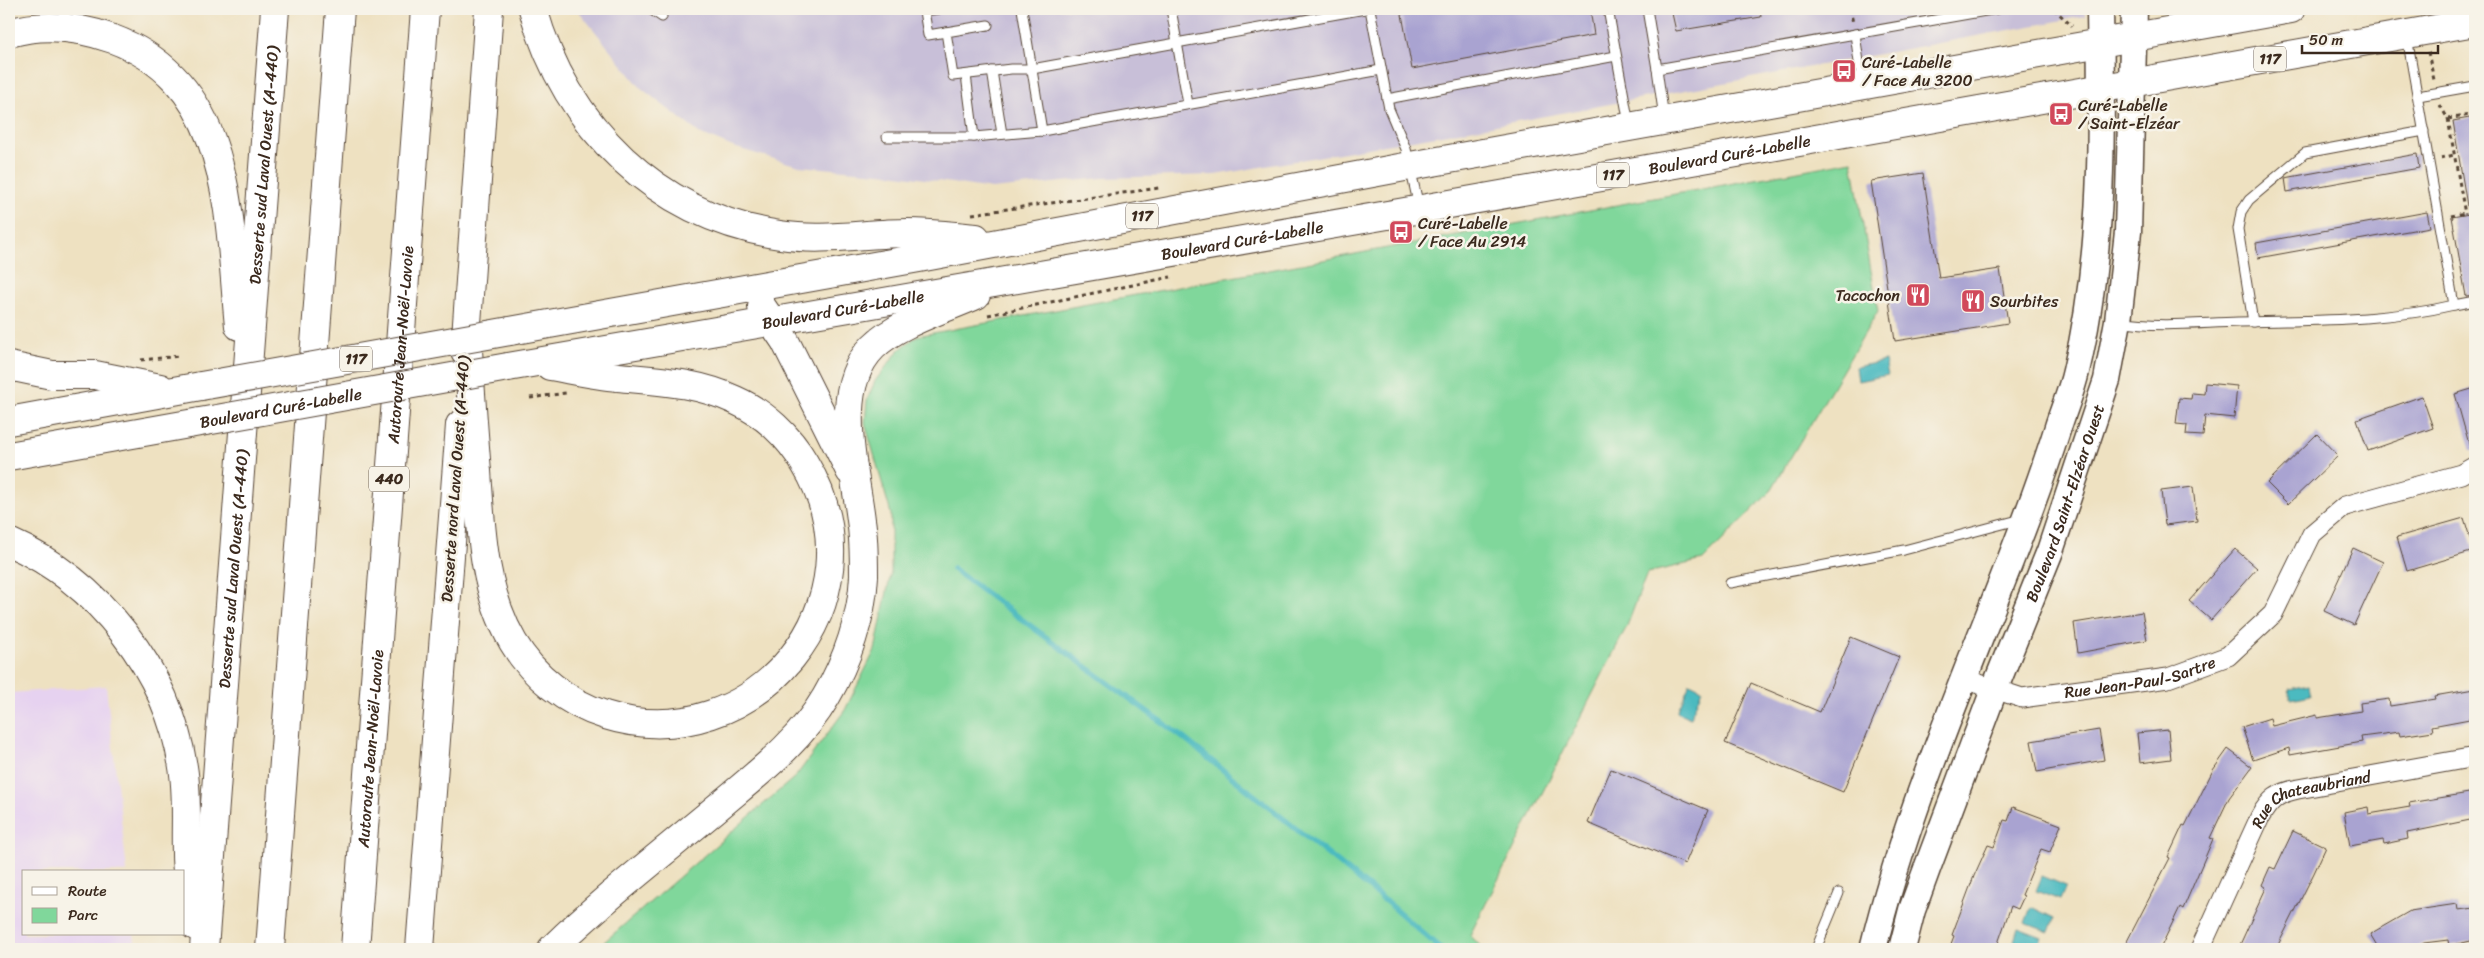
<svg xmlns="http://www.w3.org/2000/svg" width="2484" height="958" font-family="Sriracha,sans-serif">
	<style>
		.built { fill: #e6d2f0 }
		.industrial { fill: #c8bfd8 }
		.green { fill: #80d79b; stroke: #5e805c }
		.water { fill: #4bbac0; stroke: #43726f }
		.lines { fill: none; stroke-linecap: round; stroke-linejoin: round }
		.stream { stroke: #4bbac0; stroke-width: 5.5 }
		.building { fill: #a9a3d1 }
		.lane-casing { stroke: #564536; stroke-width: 11 }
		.street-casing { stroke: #564536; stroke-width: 21 }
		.secondary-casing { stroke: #564536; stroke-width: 29 }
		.primary-casing { stroke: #564536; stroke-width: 30 }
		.highway-casing { stroke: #564536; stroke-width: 30 }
		.path { stroke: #564536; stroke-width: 3; stroke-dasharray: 4 4; stroke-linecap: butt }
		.lane { stroke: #fff; stroke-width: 9 }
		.street { stroke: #fff; stroke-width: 19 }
		.secondary { stroke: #fff; stroke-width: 26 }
		.primary { stroke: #fff; stroke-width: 28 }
		.highway { stroke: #fff; stroke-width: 28 }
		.primary-bridge-casing { stroke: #564536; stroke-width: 30; stroke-linecap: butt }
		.primary-bridge { stroke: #fff; stroke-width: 28 }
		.labels { text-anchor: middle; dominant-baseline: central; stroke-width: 5; stroke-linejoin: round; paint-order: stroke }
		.shield { fill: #f7f3e8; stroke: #73665b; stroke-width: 1 }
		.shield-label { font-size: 15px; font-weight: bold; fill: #3b2a1e }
		.poi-label { font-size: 16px; fill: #3b2a1e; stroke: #f7f3e8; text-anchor: start }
		.street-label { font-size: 16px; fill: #3b2a1e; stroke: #f7f3e8 }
	</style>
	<rect width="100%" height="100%" fill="#f7f3e8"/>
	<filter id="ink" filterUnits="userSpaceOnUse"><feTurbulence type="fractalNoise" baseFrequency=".02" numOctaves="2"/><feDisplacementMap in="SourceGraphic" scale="10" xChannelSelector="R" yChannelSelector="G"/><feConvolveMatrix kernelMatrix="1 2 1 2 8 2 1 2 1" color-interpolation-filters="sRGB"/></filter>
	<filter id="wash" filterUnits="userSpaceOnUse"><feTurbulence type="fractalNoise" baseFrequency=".0096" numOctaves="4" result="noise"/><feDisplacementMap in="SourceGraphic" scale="20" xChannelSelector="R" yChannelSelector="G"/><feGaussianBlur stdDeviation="1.12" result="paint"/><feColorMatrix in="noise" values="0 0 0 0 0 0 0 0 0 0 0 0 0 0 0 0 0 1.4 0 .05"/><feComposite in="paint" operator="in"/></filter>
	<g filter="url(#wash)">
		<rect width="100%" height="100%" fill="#eee1c1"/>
		<polygon class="built" points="106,686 127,872 24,872 24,934 134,934 136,949 9,949 9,693"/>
		<polygon class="industrial" points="577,9 2084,9 2085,16 1464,131 1215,175 1102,178 992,189 891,174 799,166 733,147 699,133 641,88"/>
		<polygon class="green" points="1852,161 1878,311 1770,492 1703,560 1647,573 1627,626 1470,935 1483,949 596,949 796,776 845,710 875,650 891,572 891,514 865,423 867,400 875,381 899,350 917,336"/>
		<g class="water">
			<polygon points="1885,361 1888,375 1858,381 1856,367"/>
			<polygon points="1690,683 1702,689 1690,718 1677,712"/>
			<polygon points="2309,685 2311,695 2291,699 2289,689"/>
			<polygon points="2042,876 2066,886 2060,900 2036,891"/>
			<polygon points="2031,907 2054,918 2049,932 2025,923"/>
			<polygon points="2018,928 2042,937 2037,949 2014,941"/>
		</g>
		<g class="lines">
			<polyline class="stream" points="953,569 1182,737 1393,907 1441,949"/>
		</g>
		<g id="blocks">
			<g class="building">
				<polygon points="1401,9 1590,9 1594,35 1412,69"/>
				<polygon points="1671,9 1760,9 1761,17 1676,31"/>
				<polygon points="2475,117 2475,206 2467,206 2453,121"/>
				<polygon points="2417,154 2419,168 2287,192 2285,178"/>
				<polygon points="1923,173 1939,278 2000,269 2008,323 1895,341 1871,181"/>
				<polygon points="2427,212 2430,227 2258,258 2256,243"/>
				<polygon points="2475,213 2475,295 2466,296 2452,217"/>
				<polygon points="2205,383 2237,386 2234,418 2205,415 2203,436 2186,435 2187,425 2176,424 2179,398 2191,399 2192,393 2204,394"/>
				<polygon points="2475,388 2475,451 2471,451 2455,394"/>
				<polygon points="2422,396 2433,428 2368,451 2357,419"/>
				<polygon points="2317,434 2338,456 2288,504 2267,483"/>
				<polygon points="2193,487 2197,521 2165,525 2161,491"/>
				<polygon points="2464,518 2474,551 2407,571 2397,537"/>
				<polygon points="2353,548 2383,562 2354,625 2324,611"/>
				<polygon points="2235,549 2257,568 2211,620 2189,601"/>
				<polygon points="2142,612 2147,640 2078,653 2074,623"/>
				<polygon points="1851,637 1899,657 1843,792 1725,743 1751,683 1820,712"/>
				<polygon points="2475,689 2475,718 2432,726 2433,731 2400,736 2399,732 2361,737 2362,742 2290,755 2289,748 2253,760 2242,727 2270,718 2272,726 2317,715 2317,718 2361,711 2360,703 2389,699 2390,706 2435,699 2434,696"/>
				<polygon points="2099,730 2104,760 2037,772 2031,741"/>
				<polygon points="2168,730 2171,759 2140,763 2137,733"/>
				<polygon points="2228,749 2252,767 2229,798 2210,838 2213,839 2183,909 2180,907 2160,949 2123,949 2170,858 2168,857 2183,825 2185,826 2213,770"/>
				<polygon points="1611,769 1708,810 1685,864 1588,823"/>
				<polygon points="2475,792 2475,819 2407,833 2408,839 2384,844 2383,840 2350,846 2344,812 2368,807 2369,814 2410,807 2409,803"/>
				<polygon points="2013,807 2061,825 2050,852 2041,849 2022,895 2024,896 2018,909 2011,906 1996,949 1949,949 1954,936 1952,935 1974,876 1988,845 1994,847 2004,820 2008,821"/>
				<polygon points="2293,831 2326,847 2314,873 2276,949 2238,949 2266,888 2262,885 2270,867 2275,869"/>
				<polygon points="2457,904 2458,910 2475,908 2475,940 2449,946 2448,940 2424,943 2413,949 2379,949 2370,934 2410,911"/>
			</g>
		</g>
	</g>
	<g filter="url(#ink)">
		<use href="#blocks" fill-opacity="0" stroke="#564536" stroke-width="1"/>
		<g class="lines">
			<defs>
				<g id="lane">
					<polyline points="650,9 662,17"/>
					<polyline points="939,9 924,11 928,35 946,32"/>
					<polyline points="1022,9 1042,131 1381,70"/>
					<polyline points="1171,9 1188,104"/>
					<polyline points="1370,9 1389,109 1406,149 1419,207"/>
					<polyline points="1608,9 1629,124"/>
					<polyline points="1647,9 1657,69"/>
					<polyline points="988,25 946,32 953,76 1011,69 1032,69 1365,9"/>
					<polyline points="1855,34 1862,83"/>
					<polyline points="992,71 1002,134"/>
					<polyline points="966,75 974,137 1042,131"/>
					<polyline points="2418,96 2475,86"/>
					<polyline points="1387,99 1616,56"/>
					<polyline points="1664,118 1657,69 1997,9"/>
					<polyline points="887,137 974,137"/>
					<polyline points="2454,305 2475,301"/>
					<path d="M2120,321C2159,328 2199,323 2238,322C2310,320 2383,322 2454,305L2407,37"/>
					<polyline points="2253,322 2238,229 2241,212 2249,200 2305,153 2424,131"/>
					<polyline points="1730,583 1904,550 2022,519"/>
					<polyline points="1816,949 1839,893"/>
				</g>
				<g id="street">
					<path id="s1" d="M1964,679L2022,698L2168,678L2228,656L2273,614L2312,534L2345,506L2461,474L2475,466"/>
					<path id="s2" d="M2200,949L2260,817C2270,799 2278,793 2298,789L2475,757"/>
				</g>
				<g id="secondary">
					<path d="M1873,949C1900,838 1943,731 1985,625C2011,559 2037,494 2058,427C2064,408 2072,390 2076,371C2104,254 2102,128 2100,9"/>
					<path id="s3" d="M1902,949L1912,910L1928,866L1994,690L2050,551L2107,380L2118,321L2128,232L2134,9"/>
				</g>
				<g id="primary">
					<path d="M533,9C566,127 657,216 780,235C824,242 865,233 908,233C931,233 954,236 976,238"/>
					<path d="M9,33C43,23 80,27 113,39C235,84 228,220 239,326"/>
					<polyline points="762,307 785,341 850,471"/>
					<polyline points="510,331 919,258 1410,166 2291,9"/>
					<path d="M467,335C470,380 473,426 477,471C481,530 483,590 513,642C533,676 567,703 605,715C754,762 887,599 805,464C789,436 764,413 735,400C696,382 659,381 618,377C595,375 573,370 550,366"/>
					<polyline points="465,352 489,9"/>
					<polyline points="9,366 52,375 95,375 160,388"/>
					<path id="s4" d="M508,367L1399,213L2475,22"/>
					<polyline points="9,421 201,386"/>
					<polyline points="9,456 200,422"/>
					<path d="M9,542C98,581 168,670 183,767C188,796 185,825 186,854C186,878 192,902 195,926"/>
					<path id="s5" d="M204,949L275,9"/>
					<polyline points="420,949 460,425"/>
					<path d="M552,949C606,896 667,850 725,801C762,770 801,740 826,697C847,661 862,618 864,576C864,557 864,538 861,520C855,468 831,389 873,347C897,323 945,309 976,295"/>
				</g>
				<g id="highway">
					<polyline points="270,949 340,9"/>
					<path id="s6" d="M355,949L425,9"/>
				</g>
			</defs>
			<use href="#lane" class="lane-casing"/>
			<use href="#street" class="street-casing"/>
			<use href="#secondary" class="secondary-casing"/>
			<use href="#primary" class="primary-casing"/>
			<use href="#highway" class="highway-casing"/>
			<g class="path">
				<polyline points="1850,9 1853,23"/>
				<polyline points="2054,9 2072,26"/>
				<polyline points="2428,52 2434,80"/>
				<polyline points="2440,105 2448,119 2465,214"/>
				<polyline points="2448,119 2475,114"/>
				<polyline points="2441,158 2454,155"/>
				<polyline points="972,214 1159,188"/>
				<polyline points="2451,216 2465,213"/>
				<polyline points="988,315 1171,277"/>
				<polyline points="141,360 180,356"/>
				<polyline points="530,398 566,393"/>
			</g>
			<use href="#lane" class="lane"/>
			<use href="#street" class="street"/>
			<use href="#secondary" class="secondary"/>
			<use href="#primary" class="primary"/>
			<use href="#highway" class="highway"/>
			<defs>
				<g id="primary-bridge">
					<polyline points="201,386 510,331"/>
					<path id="s7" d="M200,422L508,367"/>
				</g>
			</defs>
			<use href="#primary-bridge" class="primary-bridge-casing"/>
			<use href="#primary-bridge" class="primary-bridge"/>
		</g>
	</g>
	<defs>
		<symbol id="bus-square" viewBox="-11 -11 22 22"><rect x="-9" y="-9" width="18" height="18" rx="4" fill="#d1495b" stroke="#f7f3e8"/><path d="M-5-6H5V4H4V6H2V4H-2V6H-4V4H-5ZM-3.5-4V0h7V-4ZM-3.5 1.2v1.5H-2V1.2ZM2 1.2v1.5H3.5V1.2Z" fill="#fff"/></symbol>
		<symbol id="restaurant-square" viewBox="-11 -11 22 22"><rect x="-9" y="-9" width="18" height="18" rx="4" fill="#d1495b" stroke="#f7f3e8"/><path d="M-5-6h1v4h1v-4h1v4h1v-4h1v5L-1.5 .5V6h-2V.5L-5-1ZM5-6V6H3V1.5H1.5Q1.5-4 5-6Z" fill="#fff"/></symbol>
	</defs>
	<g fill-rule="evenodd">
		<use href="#bus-square" x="1830" y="57" width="28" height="28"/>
		<use href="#bus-square" x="2047" y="100" width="28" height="28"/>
		<use href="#bus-square" x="1387" y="218" width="28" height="28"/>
		<use href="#restaurant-square" x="1904" y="281" width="28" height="28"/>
		<use href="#restaurant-square" x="1959" y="287" width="28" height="28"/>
	</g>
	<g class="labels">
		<g class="shield">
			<rect x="2254" y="46.5" width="32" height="25" rx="4"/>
			<rect x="1597" y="162.5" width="32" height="25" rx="4"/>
			<rect x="1126" y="203.5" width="32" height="25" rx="4"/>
			<rect x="340" y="346.5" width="32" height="25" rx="4"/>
			<rect x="369" y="466.5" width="40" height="25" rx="4"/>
		</g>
		<g class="shield-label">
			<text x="2270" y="59">117</text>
			<text x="1613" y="175">117</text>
			<text x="1142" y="216">117</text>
			<text x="356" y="359">117</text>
			<text x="389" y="479">440</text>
		</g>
		<g class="poi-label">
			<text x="1862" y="62">Curé-Labelle<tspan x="1862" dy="18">/ Face Au 3200</tspan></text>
			<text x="2078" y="105">Curé-Labelle<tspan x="2078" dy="18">/ Saint-Elzéar</tspan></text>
			<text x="1418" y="223">Curé-Labelle<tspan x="1418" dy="18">/ Face Au 2914</tspan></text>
			<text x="1900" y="295" text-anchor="end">Tacochon</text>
			<text x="1990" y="301">Sourbites</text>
		</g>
		<g class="street-label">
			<text stroke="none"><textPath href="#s4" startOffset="1240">Boulevard Curé-Labelle</textPath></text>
			<text stroke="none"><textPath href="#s5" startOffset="786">Desserte sud Laval Ouest (A-440)</textPath></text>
			<text stroke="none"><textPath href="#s4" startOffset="745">Boulevard Curé-Labelle</textPath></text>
			<text stroke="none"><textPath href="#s4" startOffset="340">Boulevard Curé-Labelle</textPath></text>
			<text stroke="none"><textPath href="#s6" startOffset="606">Autoroute Jean-Noël-Lavoie</textPath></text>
			<text stroke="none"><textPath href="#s7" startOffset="82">Boulevard Curé-Labelle</textPath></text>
			<text transform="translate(455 479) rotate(-86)">Desserte nord Laval Ouest (A-440)</text>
			<text stroke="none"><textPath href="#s3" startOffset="475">Boulevard Saint-Elzéar Ouest</textPath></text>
			<text stroke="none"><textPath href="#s5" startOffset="381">Desserte sud Laval Ouest (A-440)</textPath></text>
			<text stroke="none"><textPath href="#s1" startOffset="181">Rue Jean-Paul-Sartre</textPath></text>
			<text stroke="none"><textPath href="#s6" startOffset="201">Autoroute Jean-Noël-Lavoie</textPath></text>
			<text stroke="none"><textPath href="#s2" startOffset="201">Rue Chateaubriand</textPath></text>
		</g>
	</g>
	<rect width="2484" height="958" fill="none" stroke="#f7f3e8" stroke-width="30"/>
	<rect x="22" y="870" width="162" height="65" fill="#f7f3e8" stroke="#aca397"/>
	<rect x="32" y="887" width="25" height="8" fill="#ffffff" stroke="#aca397"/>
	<text x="68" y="896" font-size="15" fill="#3b2a1e">Route</text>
	<rect x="32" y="908" width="25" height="15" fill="#80d79b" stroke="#aca397"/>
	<text x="68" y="920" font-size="15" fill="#3b2a1e">Parc</text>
	<path d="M2302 45v8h136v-8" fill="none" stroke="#3b2a1e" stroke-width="2.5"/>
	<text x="2309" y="45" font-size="15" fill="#3b2a1e" stroke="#f7f3e8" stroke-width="4" paint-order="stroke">50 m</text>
</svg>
